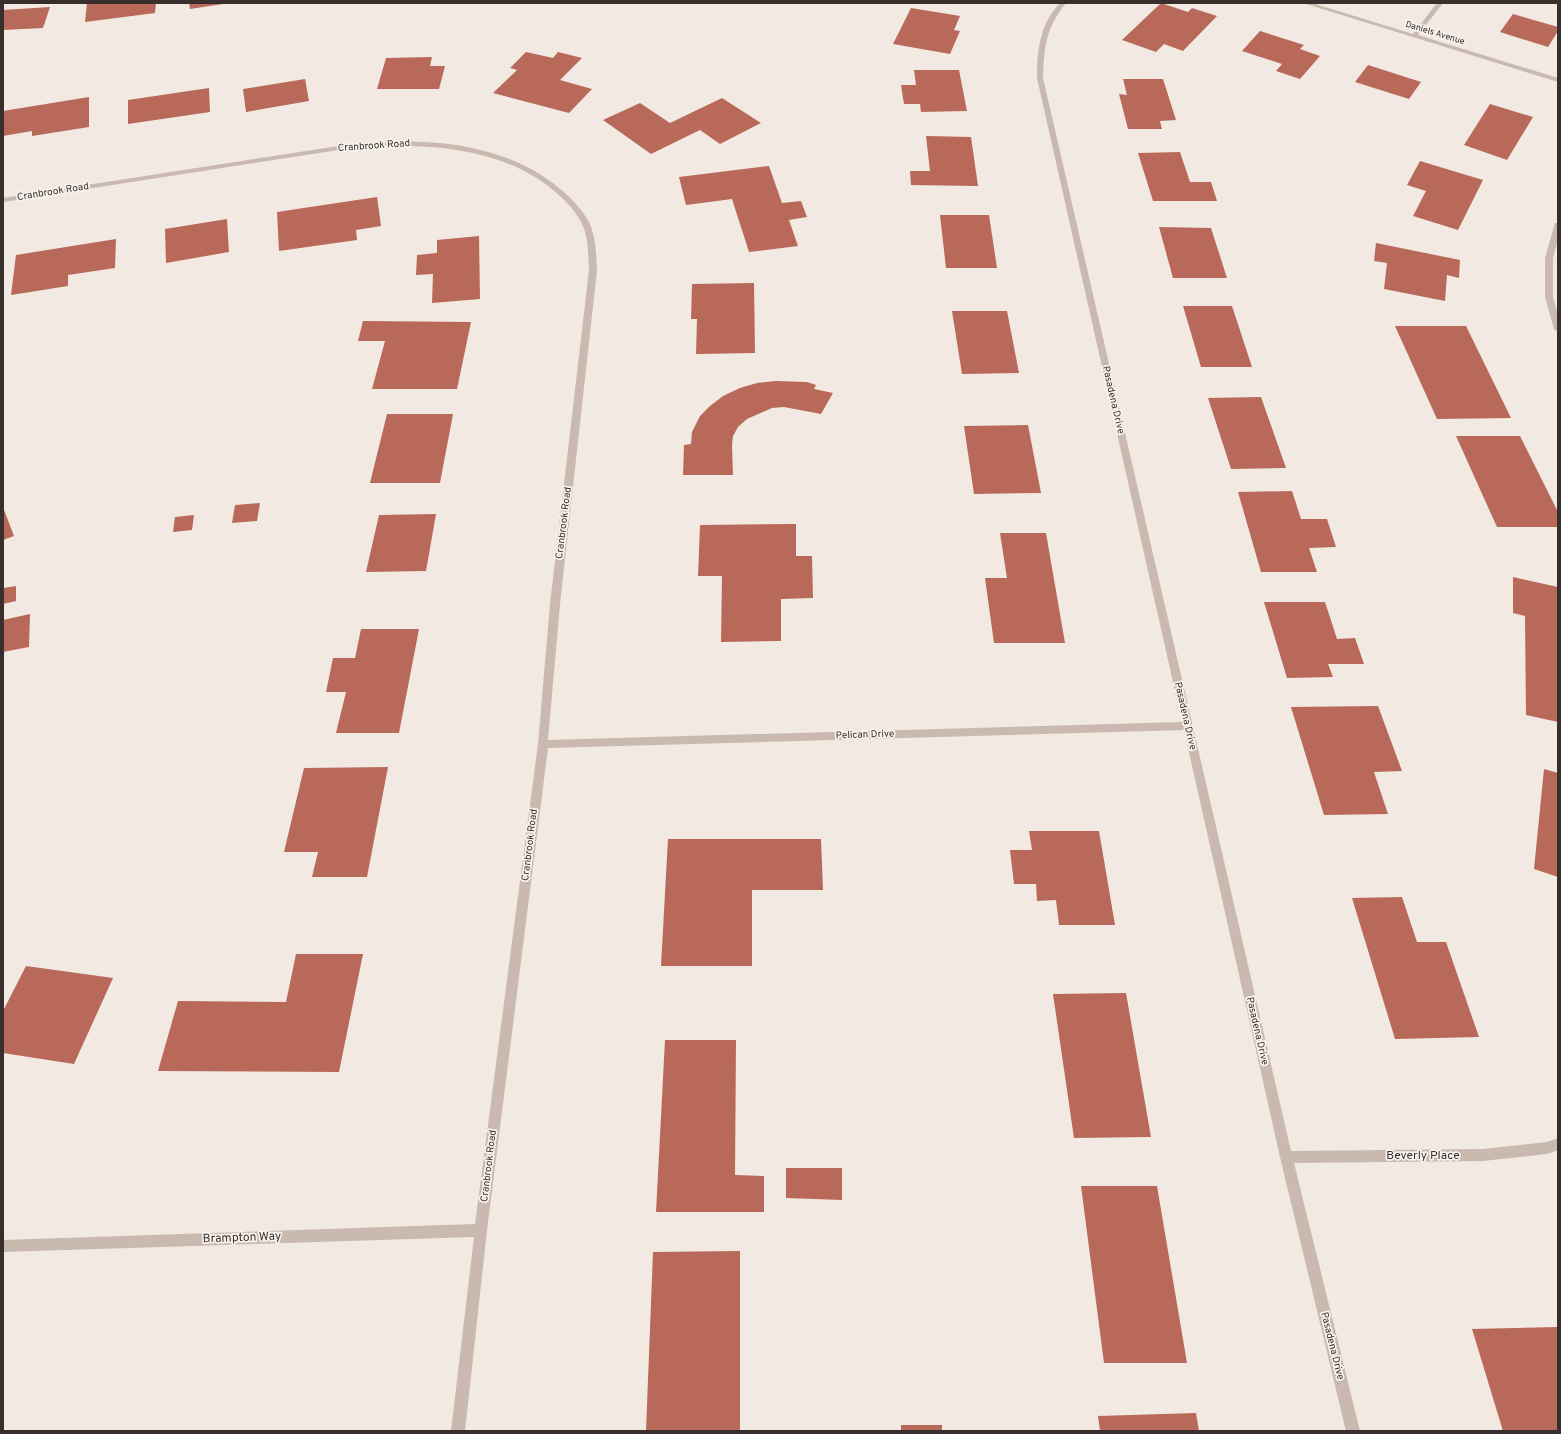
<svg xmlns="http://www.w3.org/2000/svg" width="1561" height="1434" font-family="Overpass,sans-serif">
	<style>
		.building { fill: #b96959 }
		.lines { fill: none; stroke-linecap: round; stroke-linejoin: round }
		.minor { fill: #c9b9af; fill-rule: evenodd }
		.labels { text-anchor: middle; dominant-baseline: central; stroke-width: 3.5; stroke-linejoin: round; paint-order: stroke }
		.far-street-label { font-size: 9px; fill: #382f2c; stroke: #f9f3ee }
		.street-label { font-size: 10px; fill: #382f2c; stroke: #f9f3ee }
		.near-street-label { font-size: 12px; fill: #382f2c; stroke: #f9f3ee }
	</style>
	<rect width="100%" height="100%" fill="#f1e9e2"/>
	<g class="building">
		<polygon points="87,3 156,3 155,13 85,22"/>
		<polygon points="189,3 223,3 223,4 190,9"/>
		<polygon points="1161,3 1188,12 1192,8 1217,16 1183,51 1164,44 1156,52 1122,40"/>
		<polygon points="50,7 43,28 3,30 3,10"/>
		<polygon points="911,8 960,16 954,30 960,31 950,54 893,44"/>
		<polygon points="1513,14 1558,27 1558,31 1548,47 1500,32"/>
		<polygon points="1260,31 1304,45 1300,49 1320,56 1300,79 1276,71 1282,64 1242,51"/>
		<polygon points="526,52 553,58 558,52 582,58 560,80 592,89 569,113 493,93 517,70 510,68"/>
		<polygon points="432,57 430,66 445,66 439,89 377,89 386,58"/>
		<polygon points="1368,65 1421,82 1409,99 1355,82"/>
		<polygon points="914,70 959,70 967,111 921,112 920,104 904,104 901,85 916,85"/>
		<polygon points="305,79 309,101 246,112 243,89"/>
		<polygon points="1123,79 1163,79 1176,120 1160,121 1162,129 1128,129 1119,94 1127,95"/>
		<polygon points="209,88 210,112 128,124 128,100"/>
		<polygon points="89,97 89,127 32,136 32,131 3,136 3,111"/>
		<polygon points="722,98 761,123 720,144 700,130 651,154 603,120 640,103 670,123"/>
		<polygon points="1490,104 1533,117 1507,160 1464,145"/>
		<polygon points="926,136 971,137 978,186 911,185 910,171 930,171"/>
		<polygon points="1180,152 1190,182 1211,182 1217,201 1153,201 1138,153"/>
		<polygon points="1420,161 1483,180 1458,230 1413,216 1426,191 1407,185"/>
		<polygon points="769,166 782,203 801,201 807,217 789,220 798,246 749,252 732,199 686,205 679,177"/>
		<polygon points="377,197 381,226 356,230 357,240 279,251 277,212"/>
		<polygon points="940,215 989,215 997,268 946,268"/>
		<polygon points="227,219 229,252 166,263 165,229"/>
		<polygon points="1159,227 1211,228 1227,278 1173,278"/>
		<polygon points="479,236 480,299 432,303 433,274 416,275 417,255 437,253 437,240"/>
		<polygon points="116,239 115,268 68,275 68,286 11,295 16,255"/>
		<polygon points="1376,243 1460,260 1459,278 1447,275 1445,301 1384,289 1387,263 1374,261"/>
		<polygon points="754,283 755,353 696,354 697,319 691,319 692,284"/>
		<polygon points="1183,306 1232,306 1252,367 1201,367"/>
		<polygon points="952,311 1007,311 1019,373 962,374"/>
		<polygon points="363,321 471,322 457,389 372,389 385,341 358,341"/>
		<polygon points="1395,326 1466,326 1511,418 1437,419"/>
		<polygon points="775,381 807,382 816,385 814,389 833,393 821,414 784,407 772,408 747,419 738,427 733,436 732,445 733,475 683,475 684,445 691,444 692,432 700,416 710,406 723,396 740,388 757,383"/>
		<polygon points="1261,397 1286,468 1231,469 1208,398"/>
		<polygon points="387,414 453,414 440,483 370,483"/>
		<polygon points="1028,425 1041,493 974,494 964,426"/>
		<polygon points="1456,436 1520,436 1558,512 1558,527 1497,527"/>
		<polygon points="1292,491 1301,519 1327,519 1336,547 1309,548 1317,572 1261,572 1238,492"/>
		<polygon points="260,503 257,521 232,523 235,505"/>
		<polygon points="3,507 14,536 3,540"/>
		<polygon points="436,514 426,571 366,572 379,515"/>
		<polygon points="194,515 192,530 173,532 175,517"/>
		<polygon points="796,524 796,556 812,556 813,598 781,599 781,641 721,642 722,576 698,576 700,525"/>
		<polygon points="1000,533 1046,533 1065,643 994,643 985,578 1007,578"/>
		<polygon points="1513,577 1558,587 1558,722 1526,715 1525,616 1513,613"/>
		<polygon points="16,586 16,601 3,604 3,588"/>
		<polygon points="1264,602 1325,602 1337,639 1355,638 1364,664 1328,664 1333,677 1287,678"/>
		<polygon points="30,614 29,647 3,652 3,620"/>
		<polygon points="361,629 419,629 399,733 336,733 346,692 326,692 333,658 355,658"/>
		<polygon points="1378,706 1402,771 1374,772 1388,814 1324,815 1291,707"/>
		<polygon points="388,767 367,877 312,877 318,852 284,852 304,768"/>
		<polygon points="1544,769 1558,773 1558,877 1534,869"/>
		<polygon points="1029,831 1099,831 1115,925 1059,925 1056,900 1037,901 1036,884 1014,884 1010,850 1032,850"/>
		<polygon points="668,839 821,839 823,890 752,890 752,966 661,966"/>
		<polygon points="1402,897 1417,942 1446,942 1479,1037 1395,1039 1352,898"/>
		<polygon points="296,954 363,954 339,1072 158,1071 178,1001 286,1002"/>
		<polygon points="26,966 113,978 74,1064 3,1053 3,1011"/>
		<polygon points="1126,993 1151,1137 1074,1138 1053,994"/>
		<polygon points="665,1040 736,1040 735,1175 764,1176 764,1212 656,1212"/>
		<polygon points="786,1168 842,1168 842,1200 786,1198"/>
		<polygon points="1081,1186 1157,1186 1187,1363 1104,1363"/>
		<polygon points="740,1251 740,1431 646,1431 653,1252"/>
		<polygon points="1558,1327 1558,1431 1503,1431 1472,1329"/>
		<polygon points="1196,1413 1199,1431 1100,1431 1098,1416"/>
		<rect x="901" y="1425" width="41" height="6"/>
	</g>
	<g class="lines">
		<g class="minor">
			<path d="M1060,3H1066C1046,28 1044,46 1043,78L1291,1151L1483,1149L1547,1142L1558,1138V1150L1547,1154L1483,1161L1294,1163L1360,1431H1346L1280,1157L1184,730L548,748L487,1230L465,1431H451L474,1237L3,1252V1240L475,1224L538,744L550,604L589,270C588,254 589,237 581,222C575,210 564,199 553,190C500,146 424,143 358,147L3,202V198L358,143C426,138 504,142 559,188C570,197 582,209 589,222C596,237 596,254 597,270L560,604L548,740L1182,722L1037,78C1037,50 1040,24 1060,3Z"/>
			<polygon points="1303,3 1312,3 1413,34 1437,3 1443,3 1418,35 1558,78 1558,82"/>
			<polygon points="1555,223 1558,223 1558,239 1553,258 1553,297 1558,315 1558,332 1554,329 1545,297 1545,258"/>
		</g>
	</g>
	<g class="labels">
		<g class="far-street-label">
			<text transform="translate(1435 33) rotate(17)">Daniels Avenue</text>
		</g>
		<g class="street-label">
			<text transform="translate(374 146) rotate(-4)">Cranbrook Road</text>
			<text transform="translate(53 192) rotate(-9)">Cranbrook Road</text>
			<text transform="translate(1113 400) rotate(77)">Pasadena Drive</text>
			<text transform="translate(564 523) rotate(-83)">Cranbrook Road</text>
			<text transform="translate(1185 716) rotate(77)">Pasadena Drive</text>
			<text transform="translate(865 735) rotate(-2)">Pelican Drive</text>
			<text transform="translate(530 845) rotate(-83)">Cranbrook Road</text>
			<text transform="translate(1257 1031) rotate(77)">Pasadena Drive</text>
			<text transform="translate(489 1166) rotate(-83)">Cranbrook Road</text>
			<text transform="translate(1332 1346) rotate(76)">Pasadena Drive</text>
		</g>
		<g class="near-street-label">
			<text x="1423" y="1156">Beverly Place</text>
			<text transform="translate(242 1238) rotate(-2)">Brampton Way</text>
		</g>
	</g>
	<rect width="1561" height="1434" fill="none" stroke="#382f2c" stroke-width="8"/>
</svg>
